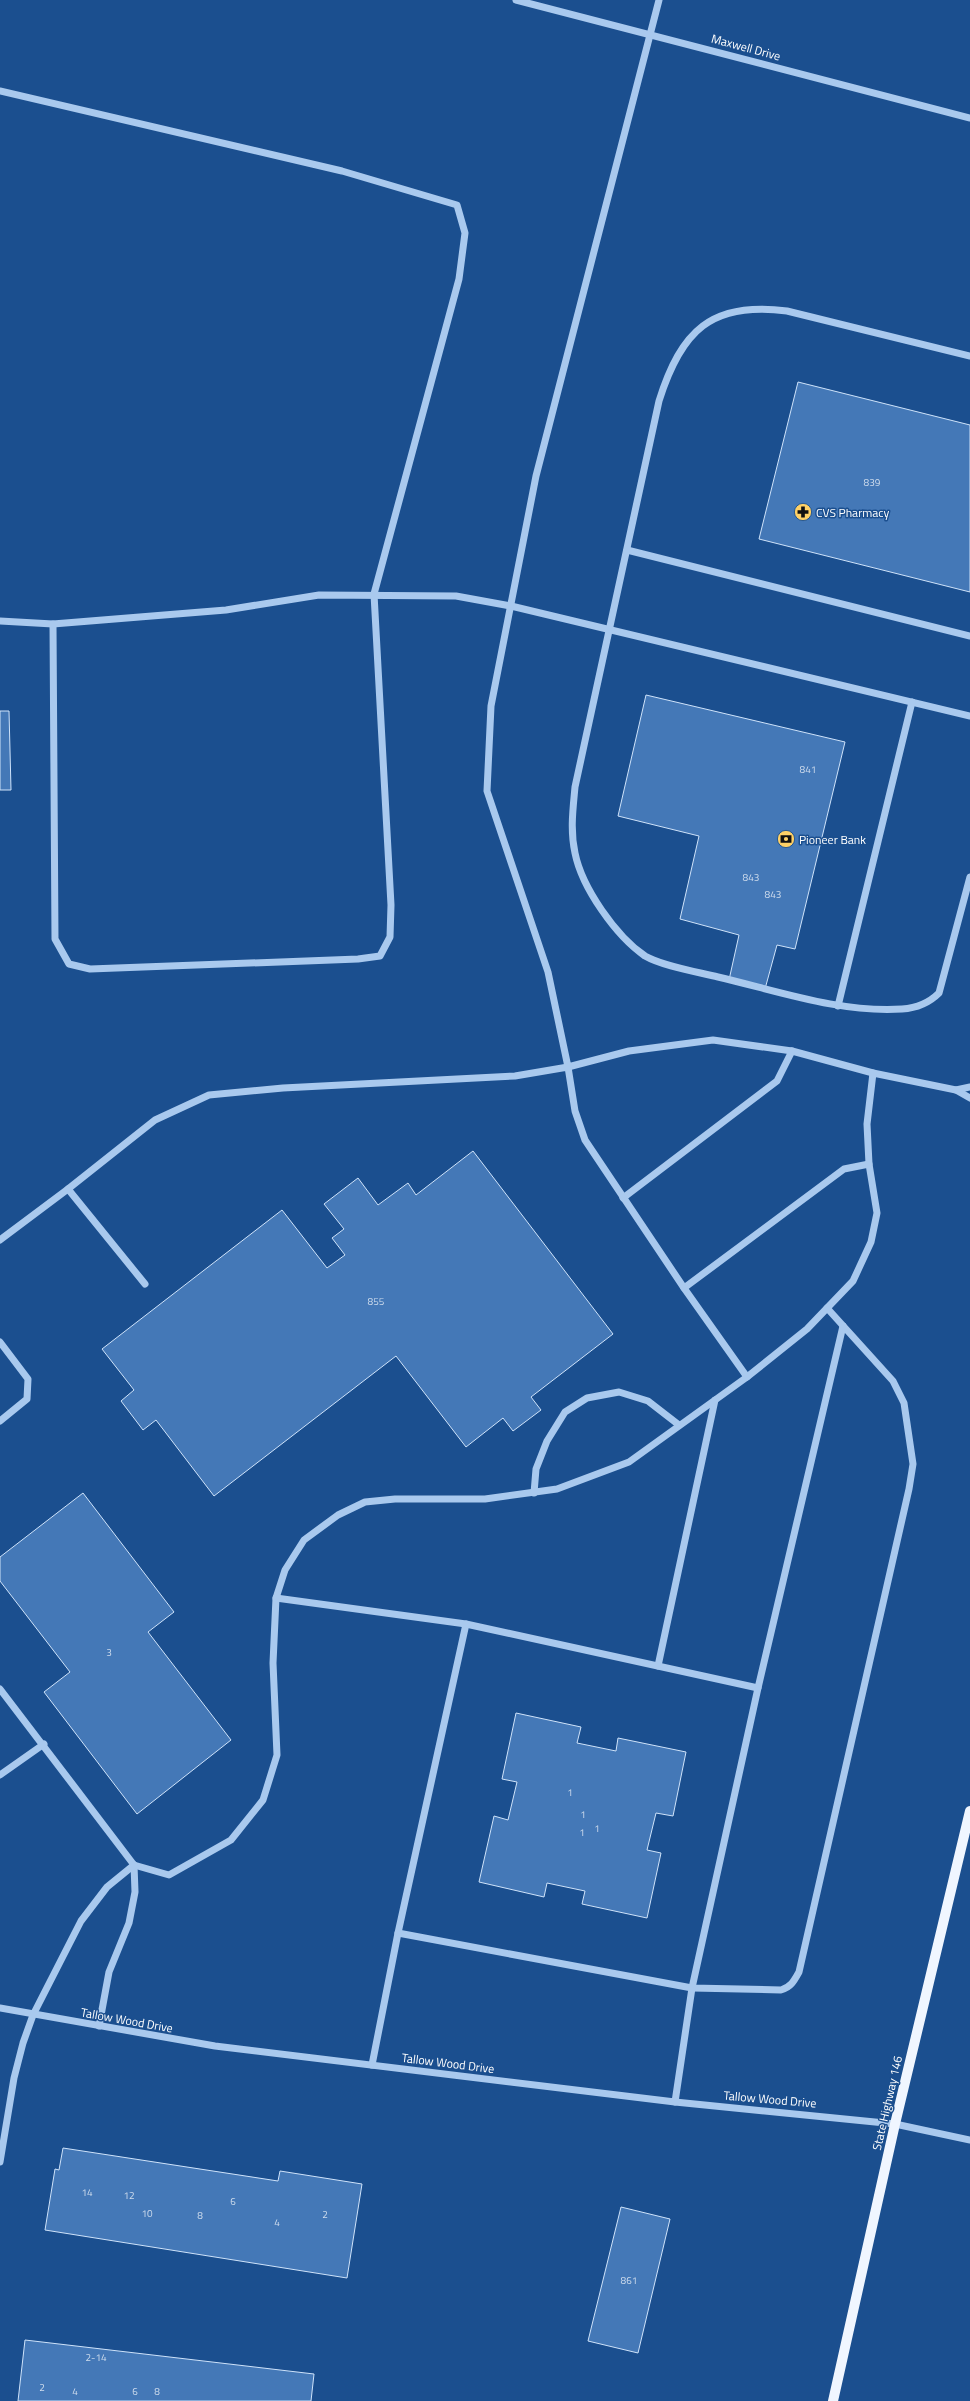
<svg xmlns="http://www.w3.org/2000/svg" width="970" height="2401" font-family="'Titillium Web',sans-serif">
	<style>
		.building { fill: #4478b7; stroke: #cfe3fa }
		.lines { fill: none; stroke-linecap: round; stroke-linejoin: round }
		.minor { stroke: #a9c9ee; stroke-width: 7 }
		.major { stroke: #f0f6ff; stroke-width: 10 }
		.labels { text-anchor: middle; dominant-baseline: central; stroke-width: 3; stroke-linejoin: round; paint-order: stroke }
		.number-label { font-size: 10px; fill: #d0dded }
		.street-label { font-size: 12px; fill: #fff; stroke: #1b4f8f }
		.poi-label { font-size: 12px; fill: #fff; stroke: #1b4f8f; text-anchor: start }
	</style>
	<rect width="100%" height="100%" fill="#1b4f8f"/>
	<g class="building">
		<polygon points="798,382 970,425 970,592 759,539"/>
		<polygon points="646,695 845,742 795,949 777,945 765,989 729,980 739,935 680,919 699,836 618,816"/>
		<polygon points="0,711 9,711 11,790 0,790"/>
		<polygon points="473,1151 613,1334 531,1397 541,1410 513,1431 503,1418 466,1447 396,1356 214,1496 156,1420 143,1430 121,1401 134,1390 102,1349 282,1210 327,1268 345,1255 332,1238 344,1229 324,1204 358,1178 378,1205 408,1183 416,1195"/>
		<polygon points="83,1493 174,1612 148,1632 231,1740 137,1814 44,1692 70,1672 0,1581 0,1557"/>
		<polygon points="516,1713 581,1727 577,1743 616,1751 618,1738 686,1752 673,1816 656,1813 647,1850 661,1853 647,1918 582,1904 585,1891 547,1883 544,1897 479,1882 494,1816 508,1820 517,1782 502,1779"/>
		<polygon points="63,2148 278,2181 280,2171 362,2184 347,2278 45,2230 55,2169 59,2170"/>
		<polygon points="621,2207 670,2219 638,2353 588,2341"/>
		<polygon points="25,2340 314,2374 311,2401 18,2401"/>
	</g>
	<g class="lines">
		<g class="minor">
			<polyline points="516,0 970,118"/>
			<polyline points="659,0 536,476 491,706 487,791 548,972 568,1067 629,1051 713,1040 792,1051 873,1073 956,1090 970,1098"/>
			<polyline points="0,91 342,171 457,205 465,233 459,279 374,594 391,905 390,937 380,956 358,959 90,969 69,964 55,939 53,624"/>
			<path d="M970,356L787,311C711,301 681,331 659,401L575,787C573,809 570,830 575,853C582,888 616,936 645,956C662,966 698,972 718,977C778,991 840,1013 902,1009C917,1008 929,1003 939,993L970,877"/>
			<polyline points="627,550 970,636"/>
			<polyline points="0,621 53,624 226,610 319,595 456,596 511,606 970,716"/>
			<polyline points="838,1006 912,702"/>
			<polyline points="956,1090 970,1087"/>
			<polyline points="68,1189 145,1284"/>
			<polyline points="623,1198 777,1081 792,1051"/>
			<polyline points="0,1240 68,1189 155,1120 209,1095 283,1088 515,1076 568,1067 575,1111 585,1140 684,1288 747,1377"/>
			<polyline points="684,1288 844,1169 869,1164"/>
			<polyline points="0,1342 28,1379 27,1399 0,1421"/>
			<polyline points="534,1493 536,1469 547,1441 565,1412 587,1398 619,1392 648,1401 679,1425"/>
			<polyline points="276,1598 466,1624"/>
			<polyline points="658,1666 715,1400"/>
			<polyline points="758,1688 843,1326"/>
			<polyline points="0,1689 134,1865 135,1892 129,1923 109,1972 99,2026"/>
			<polyline points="0,1775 44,1744"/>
			<polyline points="134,1865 169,1875 231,1840 263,1800 277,1755 273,1663 276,1598 285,1570 304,1540 338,1515 365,1502 395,1499 485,1499 557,1489 629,1462 747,1377 807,1329 853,1281 871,1242 877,1213 869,1164 867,1124 873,1073"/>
			<path d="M398,1933L692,1988L781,1990C791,1987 794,1981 799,1972L909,1489L913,1464L904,1403L893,1381L827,1308"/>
			<polyline points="0,2008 215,2046 675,2102 895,2124 970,2140"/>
			<polyline points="372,2065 398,1933 466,1624 758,1688 692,1988 675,2102"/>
			<polyline points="0,2162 14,2078 23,2043 33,2015 81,1921 107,1887 134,1865"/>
		</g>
		<polyline class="major" points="833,2401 895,2124 970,1811"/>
	</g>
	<defs>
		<symbol id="pharmacy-disc" viewBox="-11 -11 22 22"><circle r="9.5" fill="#ffd166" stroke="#1b4f8f"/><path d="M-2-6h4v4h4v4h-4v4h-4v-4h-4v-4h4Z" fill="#111"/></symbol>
		<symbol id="bank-disc" viewBox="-11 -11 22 22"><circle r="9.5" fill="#ffd166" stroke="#1b4f8f"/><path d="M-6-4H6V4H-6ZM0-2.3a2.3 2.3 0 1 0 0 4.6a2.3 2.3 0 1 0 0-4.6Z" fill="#111"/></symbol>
	</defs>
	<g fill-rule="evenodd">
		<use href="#pharmacy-disc" x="793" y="502" width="20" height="20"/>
		<use href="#bank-disc" x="776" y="829" width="20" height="20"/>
	</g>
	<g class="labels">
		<g class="number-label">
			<text x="872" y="482">839</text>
			<text x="808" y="769">841</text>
			<text x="751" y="877">843</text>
			<text x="773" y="894">843</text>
			<text x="376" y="1301">855</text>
			<text x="109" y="1652">3</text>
			<text x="570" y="1792">1</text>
			<text x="583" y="1814">1</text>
			<text x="597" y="1828">1</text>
			<text x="582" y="1832">1</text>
			<text x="87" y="2192">14</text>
			<text x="129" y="2195">12</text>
			<text x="233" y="2201">6</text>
			<text x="147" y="2213">10</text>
			<text x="325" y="2214">2</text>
			<text x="200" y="2215">8</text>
			<text x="277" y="2222">4</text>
			<text x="629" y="2280">861</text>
			<text x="96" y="2357">2-14</text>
			<text x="42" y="2387">2</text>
			<text x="75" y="2391">4</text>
			<text x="135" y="2391">6</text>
			<text x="157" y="2391">8</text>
		</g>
		<g class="street-label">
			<text transform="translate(746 47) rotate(15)">Maxwell Drive</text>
			<text transform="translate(127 2020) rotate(10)">Tallow Wood Drive</text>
			<text transform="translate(448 2063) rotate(7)">Tallow Wood Drive</text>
			<text transform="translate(770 2099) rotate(5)">Tallow Wood Drive</text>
			<text transform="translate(887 2103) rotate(-77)">State Highway 146</text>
		</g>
		<g class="poi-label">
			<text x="816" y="512">CVS Pharmacy</text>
			<text x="799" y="839">Pioneer Bank</text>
		</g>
	</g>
</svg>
